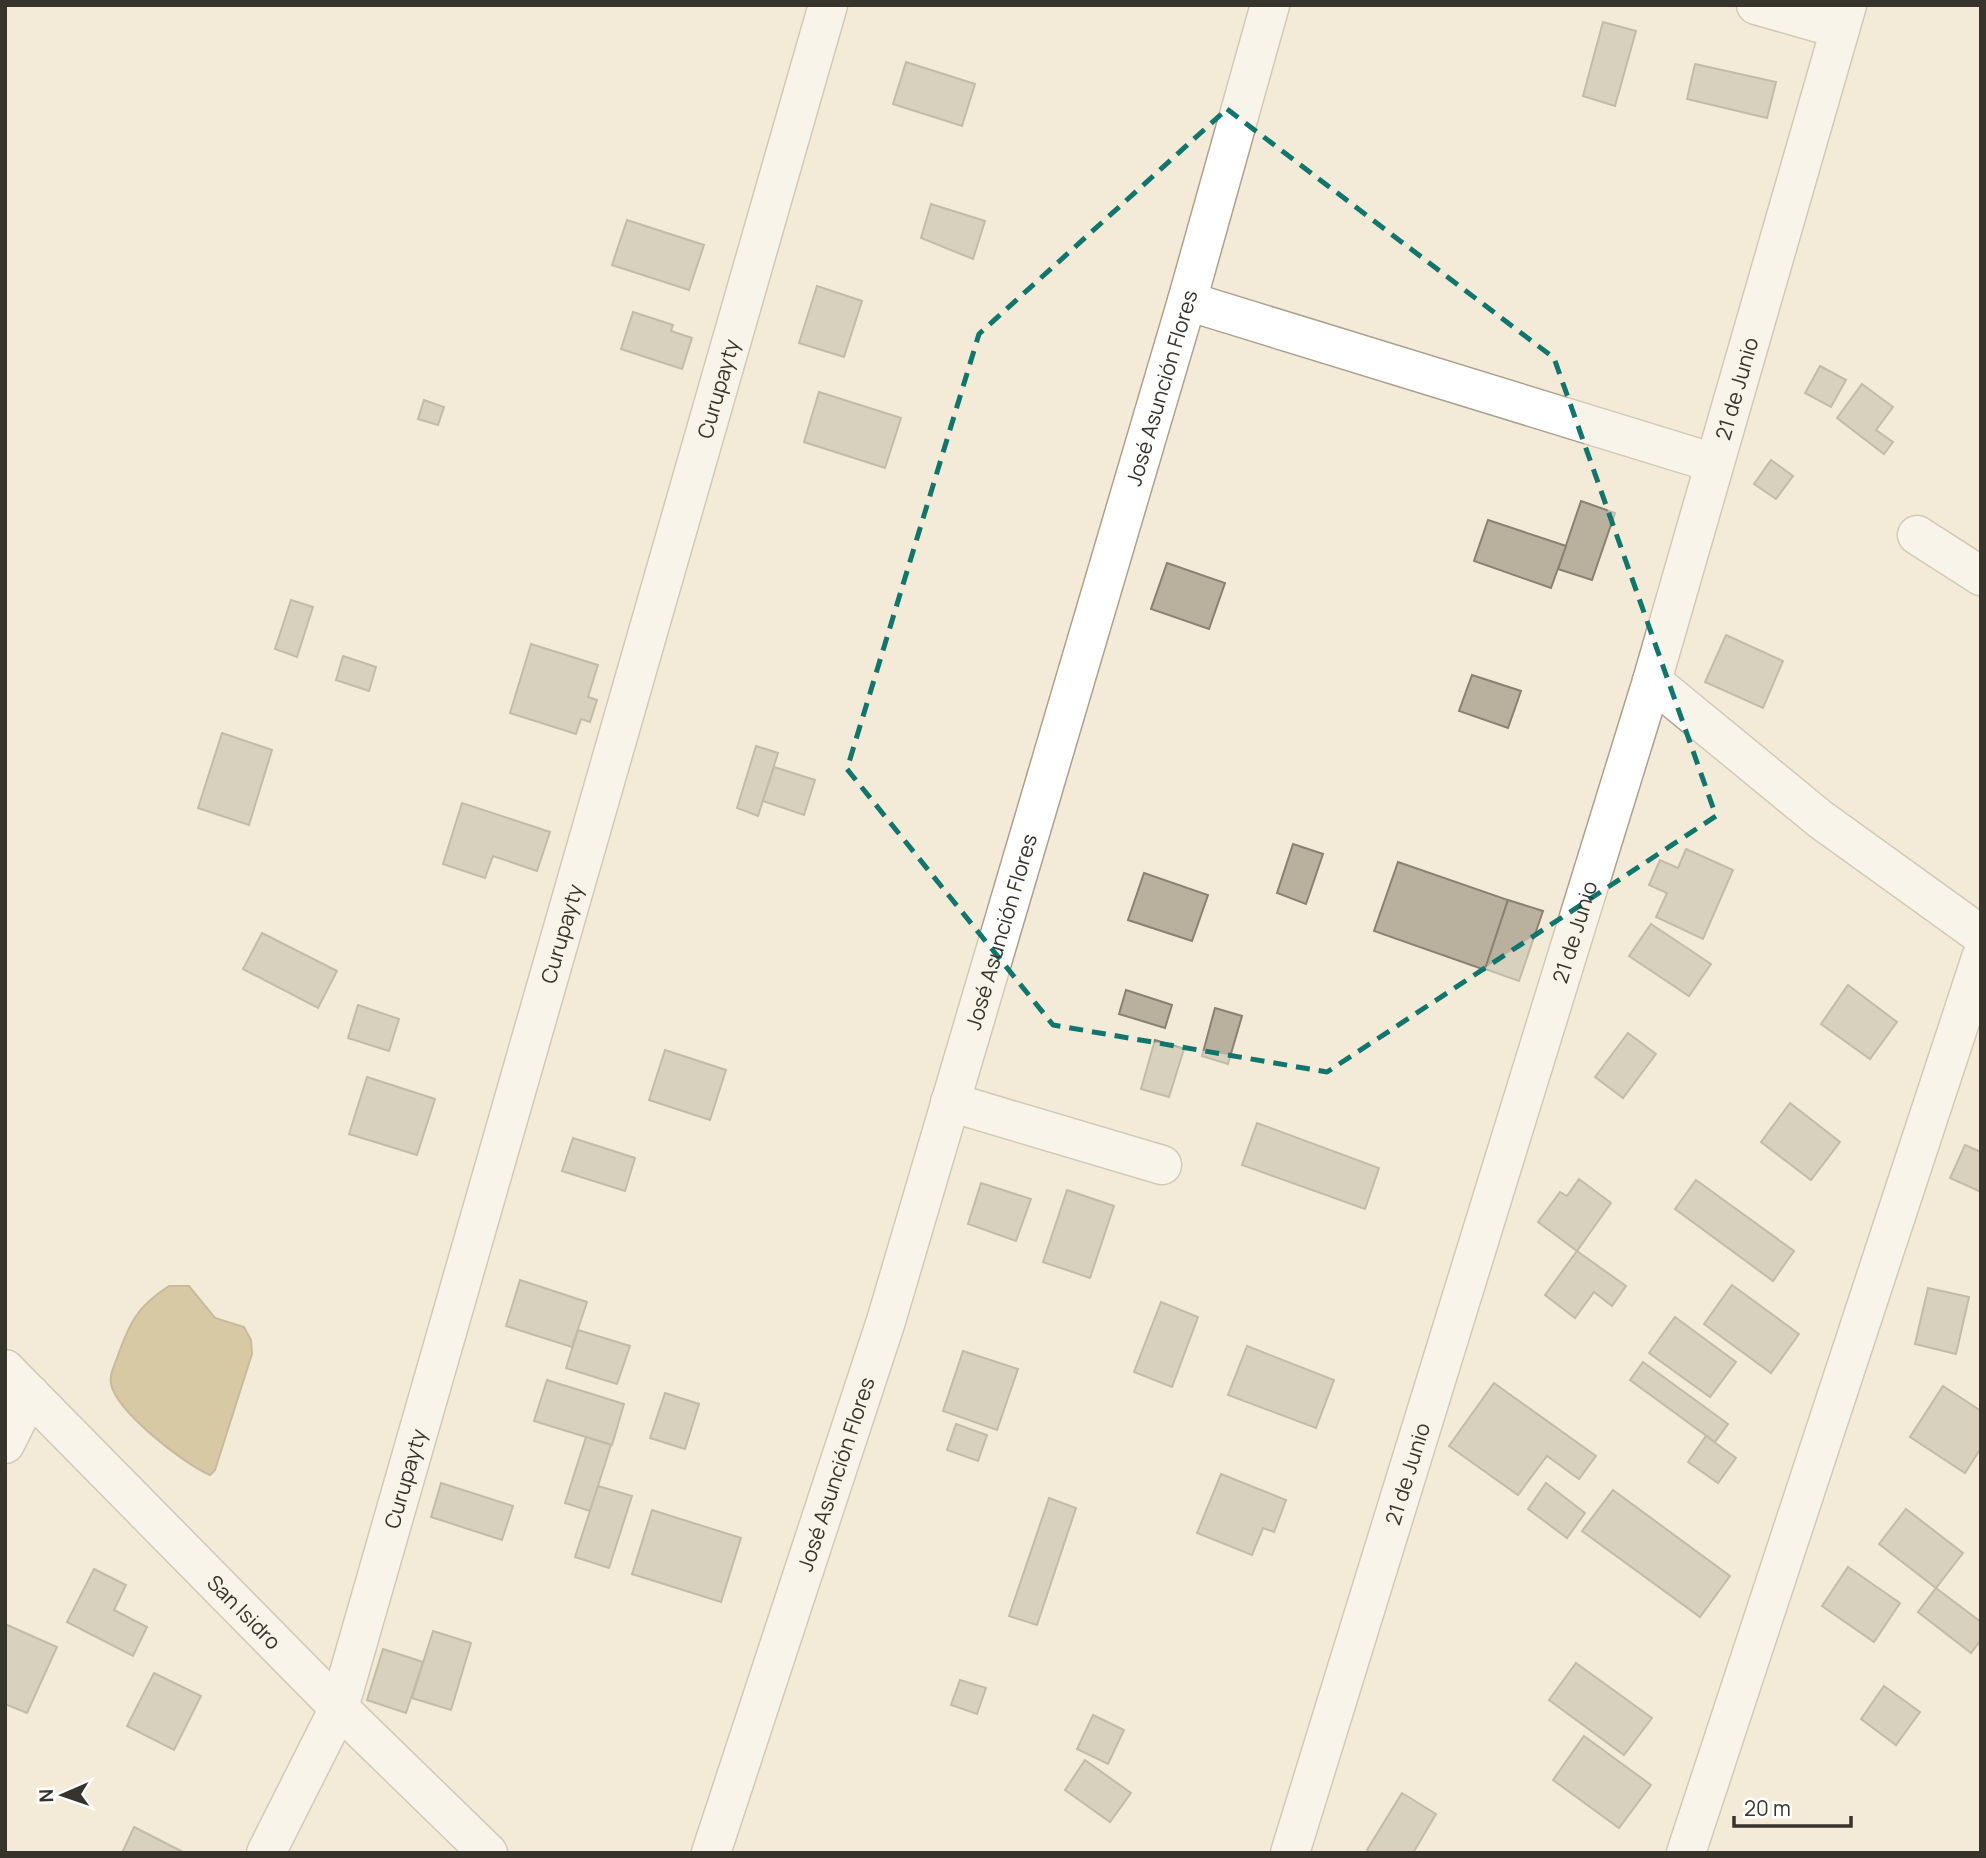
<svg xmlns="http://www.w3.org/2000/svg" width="1986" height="1858" font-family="Manrope,sans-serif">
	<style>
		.water { fill: #b7a065; stroke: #918054; stroke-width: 2 }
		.building { fill: #b9b19e; stroke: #898270; stroke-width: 2 }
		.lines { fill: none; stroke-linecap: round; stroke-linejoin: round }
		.minor-casing { stroke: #aaa28f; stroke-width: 41 }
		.minor { stroke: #fff; stroke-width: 38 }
		.marked { fill: none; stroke: #0f766e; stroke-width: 5; stroke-dasharray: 14 9; stroke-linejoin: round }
		.labels { text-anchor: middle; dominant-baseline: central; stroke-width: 7; stroke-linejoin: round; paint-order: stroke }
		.street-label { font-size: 21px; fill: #37342c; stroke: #fff }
	</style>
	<rect width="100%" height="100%" fill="#f3ebd7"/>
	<path class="water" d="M169,1286H189L215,1318L244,1327L251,1340L252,1354L215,1470L210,1475C184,1464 117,1412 111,1384C109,1375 114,1367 117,1358C129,1324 137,1306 169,1286Z"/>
	<g class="building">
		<polygon points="1603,22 1636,31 1615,106 1583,96"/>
		<polygon points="906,62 975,84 962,126 893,104"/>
		<polygon points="1695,64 1776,82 1767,118 1687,99"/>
		<polygon points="931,204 985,221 973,259 921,238"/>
		<polygon points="627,220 704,245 689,290 612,265"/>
		<polygon points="817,286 862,301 844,357 799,343"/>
		<polygon points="633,312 673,325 671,331 692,338 682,369 621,349"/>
		<polygon points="1820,366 1846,380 1831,407 1805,393"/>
		<polygon points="1862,384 1893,407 1876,430 1893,442 1884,454 1837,418"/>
		<polygon points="819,392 901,418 885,468 804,442"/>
		<polygon points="424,400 444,407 438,425 418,419"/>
		<polygon points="1771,460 1793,476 1776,499 1754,484"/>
		<polygon points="1581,501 1615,513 1592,580 1558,569"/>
		<polygon points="1488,520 1566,546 1551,588 1474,561"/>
		<polygon points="1167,563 1225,583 1209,629 1151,609"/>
		<polygon points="291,600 313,607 297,657 275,649"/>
		<polygon points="1726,635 1783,661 1763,708 1705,682"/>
		<polygon points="531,644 598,665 588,697 597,700 590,722 581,719 576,734 510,713"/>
		<polygon points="343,656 376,667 369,691 336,680"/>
		<polygon points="1472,675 1521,691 1508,728 1459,711"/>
		<polygon points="222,733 272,750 249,825 198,808"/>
		<polygon points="756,746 778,753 758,816 737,808"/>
		<polygon points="774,767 815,780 804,815 763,801"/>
		<polygon points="462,803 550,832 537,871 493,856 485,878 443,864"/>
		<polygon points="1293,844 1323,854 1306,904 1277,893"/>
		<polygon points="1686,849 1733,870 1703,939 1656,917 1667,893 1649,885 1660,860 1678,868"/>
		<polygon points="1398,862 1508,900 1485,970 1374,931"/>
		<polygon points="1144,873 1208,895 1192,941 1128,920"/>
		<polygon points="1508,900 1543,911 1519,981 1485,969"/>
		<polygon points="1651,924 1711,964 1689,996 1629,956"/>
		<polygon points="262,933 337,971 318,1008 243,969"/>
		<polygon points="1848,985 1897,1022 1870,1059 1821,1024"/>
		<polygon points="1126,990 1172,1005 1165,1028 1119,1014"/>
		<polygon points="358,1005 399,1019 389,1051 348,1038"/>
		<polygon points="1215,1008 1242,1016 1228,1064 1202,1056"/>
		<polygon points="1628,1033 1656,1054 1623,1098 1595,1077"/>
		<polygon points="1155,1040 1184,1049 1169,1097 1141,1089"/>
		<polygon points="665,1050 726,1070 710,1120 649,1100"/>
		<polygon points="367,1077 435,1099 417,1155 349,1134"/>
		<polygon points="1790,1103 1840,1142 1811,1180 1761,1142"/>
		<polygon points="1257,1123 1379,1168 1365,1209 1242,1165"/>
		<polygon points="573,1138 635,1158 625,1191 562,1171"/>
		<polygon points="1965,1145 1981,1152 1981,1192 1950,1178"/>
		<polygon points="1579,1179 1611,1203 1577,1251 1538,1222 1560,1192 1567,1196"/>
		<polygon points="1696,1180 1794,1251 1773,1281 1675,1209"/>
		<polygon points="981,1183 1031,1199 1016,1241 968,1224"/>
		<polygon points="1067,1190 1114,1206 1090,1278 1043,1262"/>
		<polygon points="1577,1251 1626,1286 1612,1306 1594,1292 1575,1318 1545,1295"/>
		<polygon points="520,1280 587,1302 572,1347 506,1326"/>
		<polygon points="1732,1285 1799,1334 1771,1373 1704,1324"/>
		<polygon points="1928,1288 1969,1297 1956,1354 1915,1344"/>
		<polygon points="1161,1302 1198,1317 1172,1387 1134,1372"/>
		<polygon points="1675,1317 1736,1362 1710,1397 1649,1353"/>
		<polygon points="578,1330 630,1346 617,1384 566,1368"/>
		<polygon points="1247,1346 1334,1380 1316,1428 1228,1395"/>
		<polygon points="963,1351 1018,1369 997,1430 943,1411"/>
		<polygon points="1643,1362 1728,1424 1715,1442 1630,1380"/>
		<polygon points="547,1380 624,1404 612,1445 534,1421"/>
		<polygon points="1494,1383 1596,1456 1579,1479 1547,1456 1518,1495 1449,1446"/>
		<polygon points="1943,1386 1981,1411 1981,1448 1965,1473 1910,1437"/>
		<polygon points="665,1393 699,1404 685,1449 650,1438"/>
		<polygon points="956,1424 987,1435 978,1461 947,1450"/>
		<polygon points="1706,1436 1736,1458 1718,1483 1688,1462"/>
		<polygon points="586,1437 611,1445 590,1511 565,1503"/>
		<polygon points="1221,1474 1286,1500 1274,1532 1263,1528 1252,1555 1197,1533"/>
		<polygon points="441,1483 513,1506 502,1540 431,1517"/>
		<polygon points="1546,1483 1585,1513 1567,1538 1528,1509"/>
		<polygon points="598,1486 632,1496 609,1568 575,1557"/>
		<polygon points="1613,1490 1730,1576 1700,1617 1582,1531"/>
		<polygon points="1049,1498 1076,1508 1037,1625 1009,1616"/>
		<polygon points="1906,1509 1963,1553 1936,1588 1879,1544"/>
		<polygon points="652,1510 741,1538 721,1602 632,1574"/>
		<polygon points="1848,1567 1900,1603 1874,1642 1822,1606"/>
		<polygon points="94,1569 126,1585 114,1610 147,1627 133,1656 67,1622"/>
		<polygon points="1936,1588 1981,1622 1981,1640 1971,1653 1918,1612"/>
		<polygon points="5,1624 57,1647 27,1713 5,1704"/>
		<polygon points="433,1631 471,1643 451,1710 412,1698"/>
		<polygon points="383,1649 423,1662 406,1713 367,1700"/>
		<polygon points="1576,1663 1652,1718 1624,1755 1549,1700"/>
		<polygon points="154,1673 201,1696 174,1750 127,1726"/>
		<polygon points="960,1680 986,1688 977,1714 951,1705"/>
		<polygon points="1884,1686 1920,1712 1896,1745 1861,1719"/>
		<polygon points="1093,1715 1124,1730 1108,1764 1077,1749"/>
		<polygon points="1584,1736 1651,1785 1619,1828 1553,1780"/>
		<polygon points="1085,1760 1131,1793 1110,1822 1065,1790"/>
		<polygon points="1402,1793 1436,1814 1413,1853 1371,1853 1367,1850"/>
		<polygon points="134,1827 185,1853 122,1853"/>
	</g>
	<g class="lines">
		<defs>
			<g id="minor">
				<polyline points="1756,5 1840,29"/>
				<polyline points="1187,301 1714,463"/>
				<polyline points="1917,535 1981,576"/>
				<polyline points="1652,681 1820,819 1981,935"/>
				<polyline points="950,1102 1162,1165"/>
				<path id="s1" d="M5,1369L339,1708L488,1853"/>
				<polyline points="5,1444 30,1394"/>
				<path id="s2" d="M266,1853L339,1708L828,5"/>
				<path id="s3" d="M711,1853L886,1321L1187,301L1270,5"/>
				<path id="s4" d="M1290,1853L1652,681L1847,5"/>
				<polyline points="1686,1853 1981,958"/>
			</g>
		</defs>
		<use href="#minor" class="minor-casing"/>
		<use href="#minor" class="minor"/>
	</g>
	<path d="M0 0H1986V1858H0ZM1227,109L1554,358L1716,816L1327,1072L1053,1025L847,769L979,334Z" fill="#f3ebd7" fill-opacity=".55" fill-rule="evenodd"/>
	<path class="marked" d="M1227,109L1554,358L1716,816L1327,1072L1053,1025L847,769L979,334Z"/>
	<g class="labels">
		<g class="street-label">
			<text stroke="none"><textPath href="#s4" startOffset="1531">21 de Junio</textPath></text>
			<text stroke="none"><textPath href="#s3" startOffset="1533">José Asunción Flores</textPath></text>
			<text stroke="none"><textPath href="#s2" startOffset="1535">Curupayty</textPath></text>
			<text stroke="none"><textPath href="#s4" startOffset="964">21 de Junio</textPath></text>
			<text stroke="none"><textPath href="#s3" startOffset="966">José Asunción Flores</textPath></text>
			<text stroke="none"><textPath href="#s2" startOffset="968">Curupayty</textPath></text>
			<text stroke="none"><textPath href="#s4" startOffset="397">21 de Junio</textPath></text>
			<text stroke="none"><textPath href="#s3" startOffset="399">José Asunción Flores</textPath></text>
			<text stroke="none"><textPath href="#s2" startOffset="401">Curupayty</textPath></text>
			<text stroke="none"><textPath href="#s1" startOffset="341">San Isidro</textPath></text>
		</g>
	</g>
	<rect width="1986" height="1858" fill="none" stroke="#37342c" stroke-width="14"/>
	<g transform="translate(63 1795) rotate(268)" stroke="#ffffff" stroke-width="5" paint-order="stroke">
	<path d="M0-5L12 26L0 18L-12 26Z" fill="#37342c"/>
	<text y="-10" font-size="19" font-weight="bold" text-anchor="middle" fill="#37342c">N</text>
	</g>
	<path d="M1734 1816v10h117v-10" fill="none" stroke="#37342c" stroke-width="3.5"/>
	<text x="1744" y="1816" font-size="21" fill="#37342c" stroke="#ffffff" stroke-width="5" paint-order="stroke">20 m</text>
</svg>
